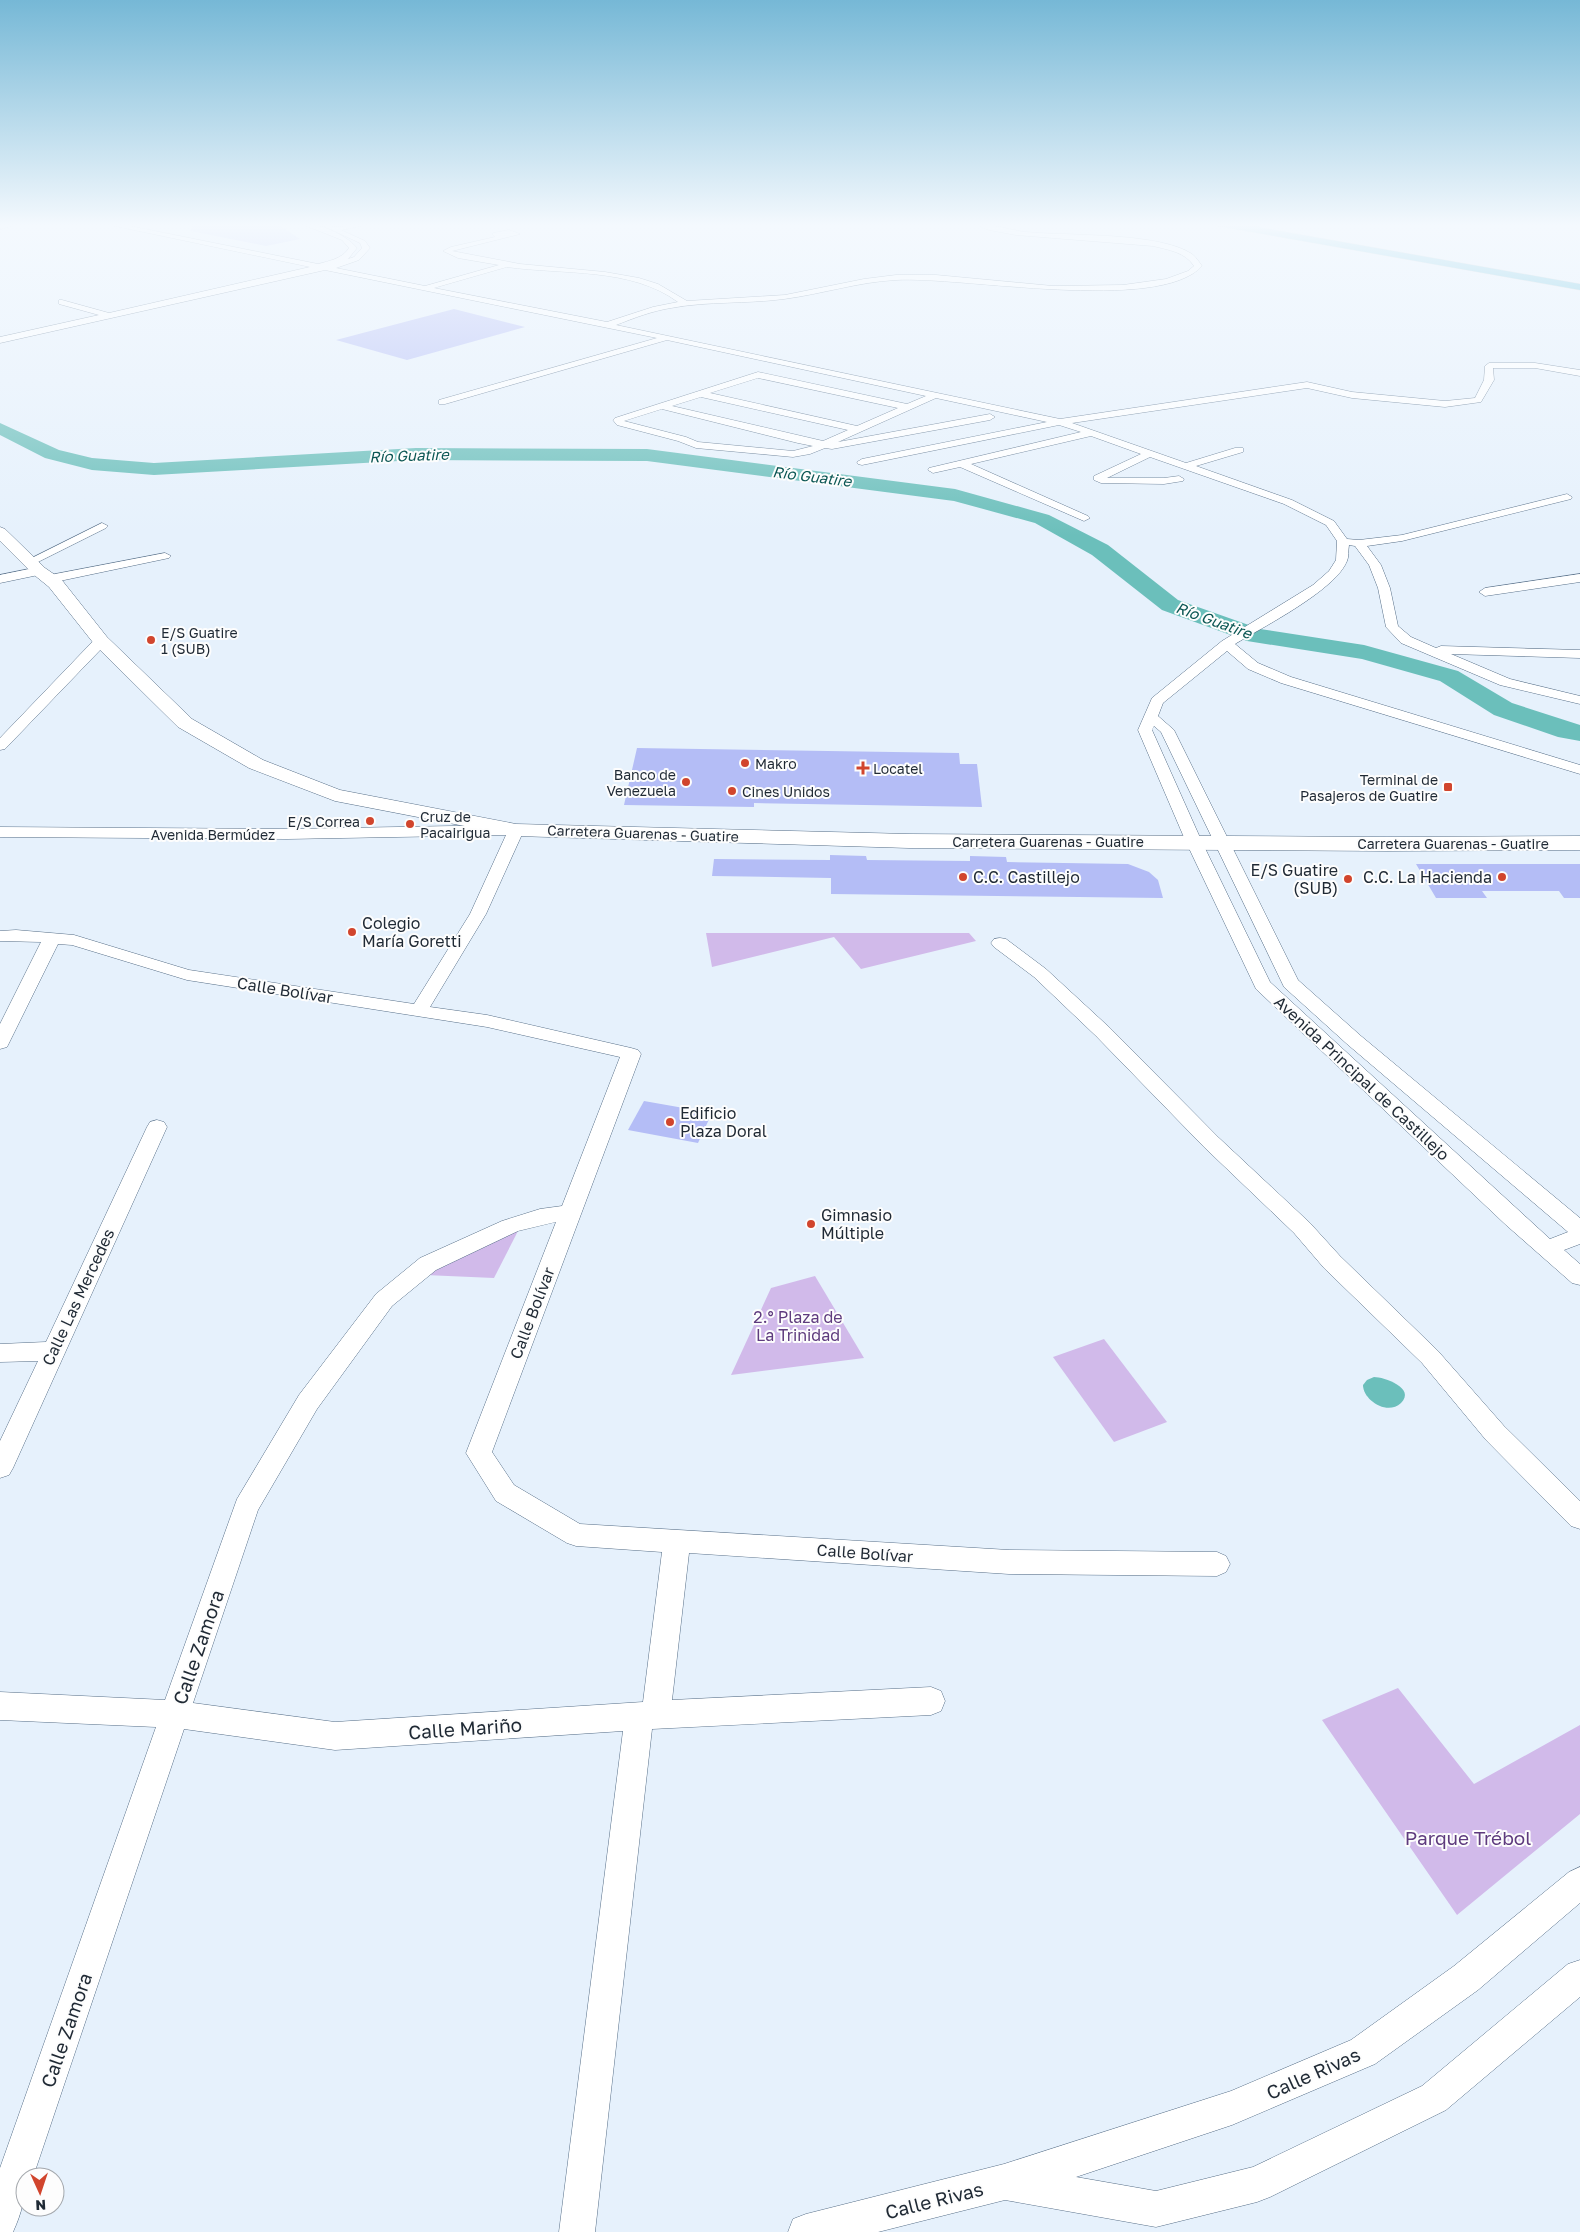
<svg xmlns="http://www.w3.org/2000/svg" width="1580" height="2232" font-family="'Golos Text',sans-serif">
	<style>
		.green { fill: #d1baea }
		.water { fill: #6bbfbb }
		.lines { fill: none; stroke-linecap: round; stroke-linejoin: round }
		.river { fill: #6bbfbb; fill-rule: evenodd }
		.building { fill: #b4bdf6 }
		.street-casing { stroke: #576f88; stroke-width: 1 }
		.secondary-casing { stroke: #576f88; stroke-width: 1 }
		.highway-casing { stroke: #ced0d2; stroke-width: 1 }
		.street { fill: #fff; fill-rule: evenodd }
		.secondary { fill: #fff; fill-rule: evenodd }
		.highway { fill: #52b8d6; fill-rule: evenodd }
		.poi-dot { fill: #d1452d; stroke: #fdfdfd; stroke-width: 2 }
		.labels { text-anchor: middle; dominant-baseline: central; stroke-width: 4; stroke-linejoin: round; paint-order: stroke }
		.far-poi-label { font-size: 14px; fill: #1f2934; stroke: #fdfdfd; text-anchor: start }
		.far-street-label { font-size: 14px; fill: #1f2934; stroke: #fdfdfd }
		.far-water-label { font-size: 15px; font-style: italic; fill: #0c5754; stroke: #fdfdfd }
		.poi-label { font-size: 16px; fill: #1f2934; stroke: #fdfdfd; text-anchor: start }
		.street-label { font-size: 16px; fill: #1f2934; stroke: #fdfdfd }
		.park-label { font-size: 16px; fill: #5e3b7e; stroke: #fdfdfd }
		.near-street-label { font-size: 19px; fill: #1f2934; stroke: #fdfdfd }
		.near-park-label { font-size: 19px; fill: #5e3b7e; stroke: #fdfdfd }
	</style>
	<rect width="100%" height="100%" fill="#e6f1fc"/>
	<g class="green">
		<polygon points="706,933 969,933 976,941 861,969 834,937 712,967"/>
		<polygon points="519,1229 494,1278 425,1275"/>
		<polygon points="815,1276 864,1358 731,1375 771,1288"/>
		<polygon points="1104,1339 1167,1422 1114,1442 1053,1357"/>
		<polygon points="1398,1688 1474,1784 1580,1725 1580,1814 1457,1915 1322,1720"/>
	</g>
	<path class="water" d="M1374,1377C1384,1377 1416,1388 1401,1403C1387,1416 1363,1400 1363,1385L1367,1380Z"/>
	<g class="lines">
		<polygon class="river" points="0,423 59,450 92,458 154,463 416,448 647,449 955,489 1049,515 1108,545 1178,600 1260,629 1364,645 1458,671 1512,703 1580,725 1580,741 1558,737 1494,715 1440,681 1362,659 1247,641 1162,610 1092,555 1035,523 954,501 647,461 416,460 154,475 92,470 45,458 0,435"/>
	</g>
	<g class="building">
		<polygon points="192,223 276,223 300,239 266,246 191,231"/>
		<polygon points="454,309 525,327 407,360 336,340"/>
		<polygon points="637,748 959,753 960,764 977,764 982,807 754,803 754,807 624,805"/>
		<polygon points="830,855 866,856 867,860 970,861 970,856 1006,857 1007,862 1128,864 1149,872 1158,880 1163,898 831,894 831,878 712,876 714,859 830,860"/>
		<polygon points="1416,864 1580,864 1580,898 1564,898 1559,891 1482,891 1487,898 1436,898"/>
		<polygon points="644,1101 712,1113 698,1143 628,1130"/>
	</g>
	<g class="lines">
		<defs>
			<g id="street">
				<polygon points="9,223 23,223 0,229 0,225"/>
				<path d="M101,223H115L318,264C329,261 342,259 349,248L342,240L299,223C318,223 344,233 357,248L348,259L333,264L354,257L362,248L360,243L317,223C324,223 331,227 337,227C350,226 362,223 375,223L341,230L365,241L370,248L359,260L336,268L425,286L499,265L458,258L443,251L451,247L495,237L492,234L493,233L509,230L520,234L452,251L520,264L605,272L639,278L658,284L687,301L785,295L864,279L896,275H936L1053,286L1123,285L1166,279L1188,271L1194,266C1185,252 1169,250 1153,246L1016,235L989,230L973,223C990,223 1008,230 1026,232C1067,236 1159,232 1192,254C1196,257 1199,262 1202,266C1159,314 961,276 896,280C858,282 822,294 784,299C747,304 708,301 671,308C652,311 634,318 616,325L1060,419L1307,382L1352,392L1445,401L1475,398L1484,380L1485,366L1489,363H1535L1580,370V376L1535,368H1493L1494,380L1481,402L1445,407L1352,398L1307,388L1072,423L1186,463L1235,448H1243V452L1196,466L1292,500L1334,521L1347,539L1359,540L1402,535L1567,494L1572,497L1571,499L1402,541L1367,546L1381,565L1390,588L1398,626L1411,637L1436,648L1441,646L1580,650V658L1451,654L1510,679L1580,696V704L1500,685L1401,643L1386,627L1378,588L1369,565L1355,546L1349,545C1348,550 1349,557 1347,561C1336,590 1263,627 1235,644L1258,663L1291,677L1580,765V774L1281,683L1248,669L1227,651L1163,703L1158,716L1174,730L1298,980L1361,1036L1580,1218V1244L1564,1250L1580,1264V1285L1572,1283L1506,1225L1256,989L1186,842L1138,730L1152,698L1222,641L1313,585L1329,571L1336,560L1337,541L1326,525L1284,504L1150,457L1107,478H1164L1179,476L1184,479L1183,481L1164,484L1101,483L1094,480V476L1141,454L1091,436L971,464L1088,516L1090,518L1084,521L960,467L933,473L928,470L929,468L1081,432L1059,425L862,465L858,464L857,462L862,459L1047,422L936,398L838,442L990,414L995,417L990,420L832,449L825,448L810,454L793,457L696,448L678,441L617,425L613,420L615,418L758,372L907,404L926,396L667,340L445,404H439V400L657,338L325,270L0,343V337L99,315L59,304V300H62L109,313L310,267ZM507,267C563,275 631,267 678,302L653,307L607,322L434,288ZM758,378L898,408L857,426L710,393ZM701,397L848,430L823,441L672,406ZM662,409L798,443L813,446L793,451L698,442L686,437L624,421ZM1154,726L1161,732L1284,987L1347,1044L1568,1232L1550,1239L1270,982L1202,842L1152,730Z"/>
				<polygon points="102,523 108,526 106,528 34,564 26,564 24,562"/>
				<polygon points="165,553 171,556 169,558 50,583 44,579 50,575"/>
				<polygon points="39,567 45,571 43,574 0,583 0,575"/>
				<polygon points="1580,574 1580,582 1485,596 1479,592 1485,588"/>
				<polygon points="101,637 107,641 106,644 5,749 0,750 0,738 96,638"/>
				<path d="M516,825L522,827L524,830L486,914L430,1007L487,1015L631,1048L638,1050L641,1054L492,1452L514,1485L580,1524L1009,1550L1217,1552L1226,1556L1230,1564L1226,1572L1217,1576L1009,1574L689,1553L672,1700L931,1687L941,1691L945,1701L941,1711L931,1715L652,1729L595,2232H559L623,1731L335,1750L184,1729L33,2177H25C25,2199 22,2212 13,2232H0V2168L156,1727L0,1720V1692L165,1700L237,1499L299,1395L376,1294L420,1258L502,1221L540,1209L562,1206L620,1057L487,1027L187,980L72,945L58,944L9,1043L7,1047L0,1049V1024L41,942L0,941V931L16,930L74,935L189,970L414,1004L470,914L506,835L287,839L0,837V827L287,829ZM556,1222L466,1453L496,1501L567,1543L576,1546L662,1552L643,1702L335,1722L193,1703L258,1510L317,1409L392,1306L436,1270L518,1231Z"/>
				<polygon points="1000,938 1006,939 1046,969 1110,1028 1218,1137 1310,1223 1340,1256 1438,1351 1504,1426 1580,1501 1580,1529 1571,1526 1486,1440 1422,1363 1324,1268 1294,1233 1204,1147 1096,1036 1034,977 994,947 991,943 994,939"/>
				<polygon points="157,1120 164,1122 167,1127 13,1468 9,1475 0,1478 0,1441 38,1361 0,1362 0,1344 46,1342 147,1127 150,1122"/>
				<polygon points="1580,1867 1580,1903 1478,1990 1375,2064 1232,2125 1076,2177 1156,2191 1253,2167 1422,2086 1568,1964 1580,1960 1580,1997 1446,2110 1270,2197 1257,2202 1156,2227 1005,2200 878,2232 788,2232 793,2219 806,2214 1004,2164 1231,2091 1351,2040 1454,1966 1569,1872"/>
			</g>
			<polygon id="secondary" points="0,527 5,529 45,568 61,579 107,637 192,719 263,760 340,790 516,824 909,834 1387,837 1580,836 1580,850 1387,851 909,848 516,836 335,801 249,768 178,727 95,645 49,587 33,574 0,541"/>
			<polygon id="highway" points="1214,223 1235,223 1580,284 1580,290 1218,226"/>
		</defs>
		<use href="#street" class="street-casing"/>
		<use href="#secondary" class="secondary-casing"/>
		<use href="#highway" class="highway-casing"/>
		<use href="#street" class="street"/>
		<use href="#secondary" class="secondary"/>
		<use href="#highway" class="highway"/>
	</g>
	<linearGradient id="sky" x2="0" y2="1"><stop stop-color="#76b8d6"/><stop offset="0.42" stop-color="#f4f9fe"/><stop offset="1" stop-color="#f4f9fe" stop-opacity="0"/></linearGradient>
	<rect width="1580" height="536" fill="url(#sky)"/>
	<g class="poi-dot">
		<circle cx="151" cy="640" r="5"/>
		<circle cx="745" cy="763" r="5"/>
		<path d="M860.5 760.5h5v5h5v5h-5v5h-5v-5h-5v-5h5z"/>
		<circle cx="686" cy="782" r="5"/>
		<rect x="1443" y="782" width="10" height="10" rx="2.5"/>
		<circle cx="732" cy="791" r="5"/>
		<circle cx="370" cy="821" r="5"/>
		<circle cx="410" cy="824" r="5"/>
		<circle cx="963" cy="877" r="5"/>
		<circle cx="1502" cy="877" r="5"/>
		<circle cx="1348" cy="879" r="5"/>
		<circle cx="352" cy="932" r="5"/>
		<circle cx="670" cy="1122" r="5"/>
		<circle cx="811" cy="1224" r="5"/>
	</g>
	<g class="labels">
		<g class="far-poi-label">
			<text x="161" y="632">E/S Guatire<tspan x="161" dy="16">1 (SUB)</tspan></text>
			<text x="755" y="763">Makro</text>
			<text x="873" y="768">Locatel</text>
			<text x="676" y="774" text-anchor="end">Banco de<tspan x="676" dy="16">Venezuela</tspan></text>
			<text x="1438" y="779" text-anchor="end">Terminal de<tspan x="1438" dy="16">Pasajeros de Guatire</tspan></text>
			<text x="742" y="791">Cines Unidos</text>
			<text x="420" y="816">Cruz de<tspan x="420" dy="16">Pacairigua</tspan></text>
			<text x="360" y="821" text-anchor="end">E/S Correa</text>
		</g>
		<g class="far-street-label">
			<text transform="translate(643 833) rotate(2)">Carretera Guarenas - Guatire</text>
			<text x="213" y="834">Avenida Bermúdez</text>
			<text x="1048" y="841">Carretera Guarenas - Guatire</text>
			<text x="1453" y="843">Carretera Guarenas - Guatire</text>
		</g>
		<g class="far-water-label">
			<text transform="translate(409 455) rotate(-2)">Río Guatire</text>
			<text transform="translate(812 476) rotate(7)">Río Guatire</text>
			<text transform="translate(1214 620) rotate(20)">Río Guatire</text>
		</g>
		<g class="poi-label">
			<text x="1338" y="870" text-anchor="end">E/S Guatire<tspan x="1338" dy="18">(SUB)</tspan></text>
			<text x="973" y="877">C.C. Castillejo</text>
			<text x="1492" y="877" text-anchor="end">C.C. La Hacienda</text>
			<text x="362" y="923">Colegio<tspan x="362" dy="18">María Goretti</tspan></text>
			<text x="680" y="1113">Edificio<tspan x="680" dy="18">Plaza Doral</tspan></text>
			<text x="821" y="1215">Gimnasio<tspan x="821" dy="18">Múltiple</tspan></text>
		</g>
		<g class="street-label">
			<text transform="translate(285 990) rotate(9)">Calle Bolívar</text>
			<text transform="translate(1362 1078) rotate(43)">Avenida Principal de Castillejo</text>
			<text transform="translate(78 1297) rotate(-65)">Calle Las Mercedes</text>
			<text transform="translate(532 1313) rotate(-69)">Calle Bolívar</text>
			<text transform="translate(865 1553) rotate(4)">Calle Bolívar</text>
		</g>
		<g class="park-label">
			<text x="798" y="1317">2.° Plaza de<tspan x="798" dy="18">La Trinidad</tspan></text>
		</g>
		<g class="near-street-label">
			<text transform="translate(198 1647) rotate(-71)">Calle Zamora</text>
			<text transform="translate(465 1728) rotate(-4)">Calle Mariño</text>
			<text transform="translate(66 2030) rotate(-71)">Calle Zamora</text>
			<text transform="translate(1313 2073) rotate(-24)">Calle Rivas</text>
			<text transform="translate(934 2200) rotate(-14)">Calle Rivas</text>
		</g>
		<g class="near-park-label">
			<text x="1468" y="1837">Parque Trébol</text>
		</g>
	</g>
	<g transform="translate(40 2192) rotate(177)"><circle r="24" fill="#fdfdfd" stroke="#a4a8ad"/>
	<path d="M0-4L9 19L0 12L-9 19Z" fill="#d1452d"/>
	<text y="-8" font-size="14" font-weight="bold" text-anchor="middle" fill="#1f2934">N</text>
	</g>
</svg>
